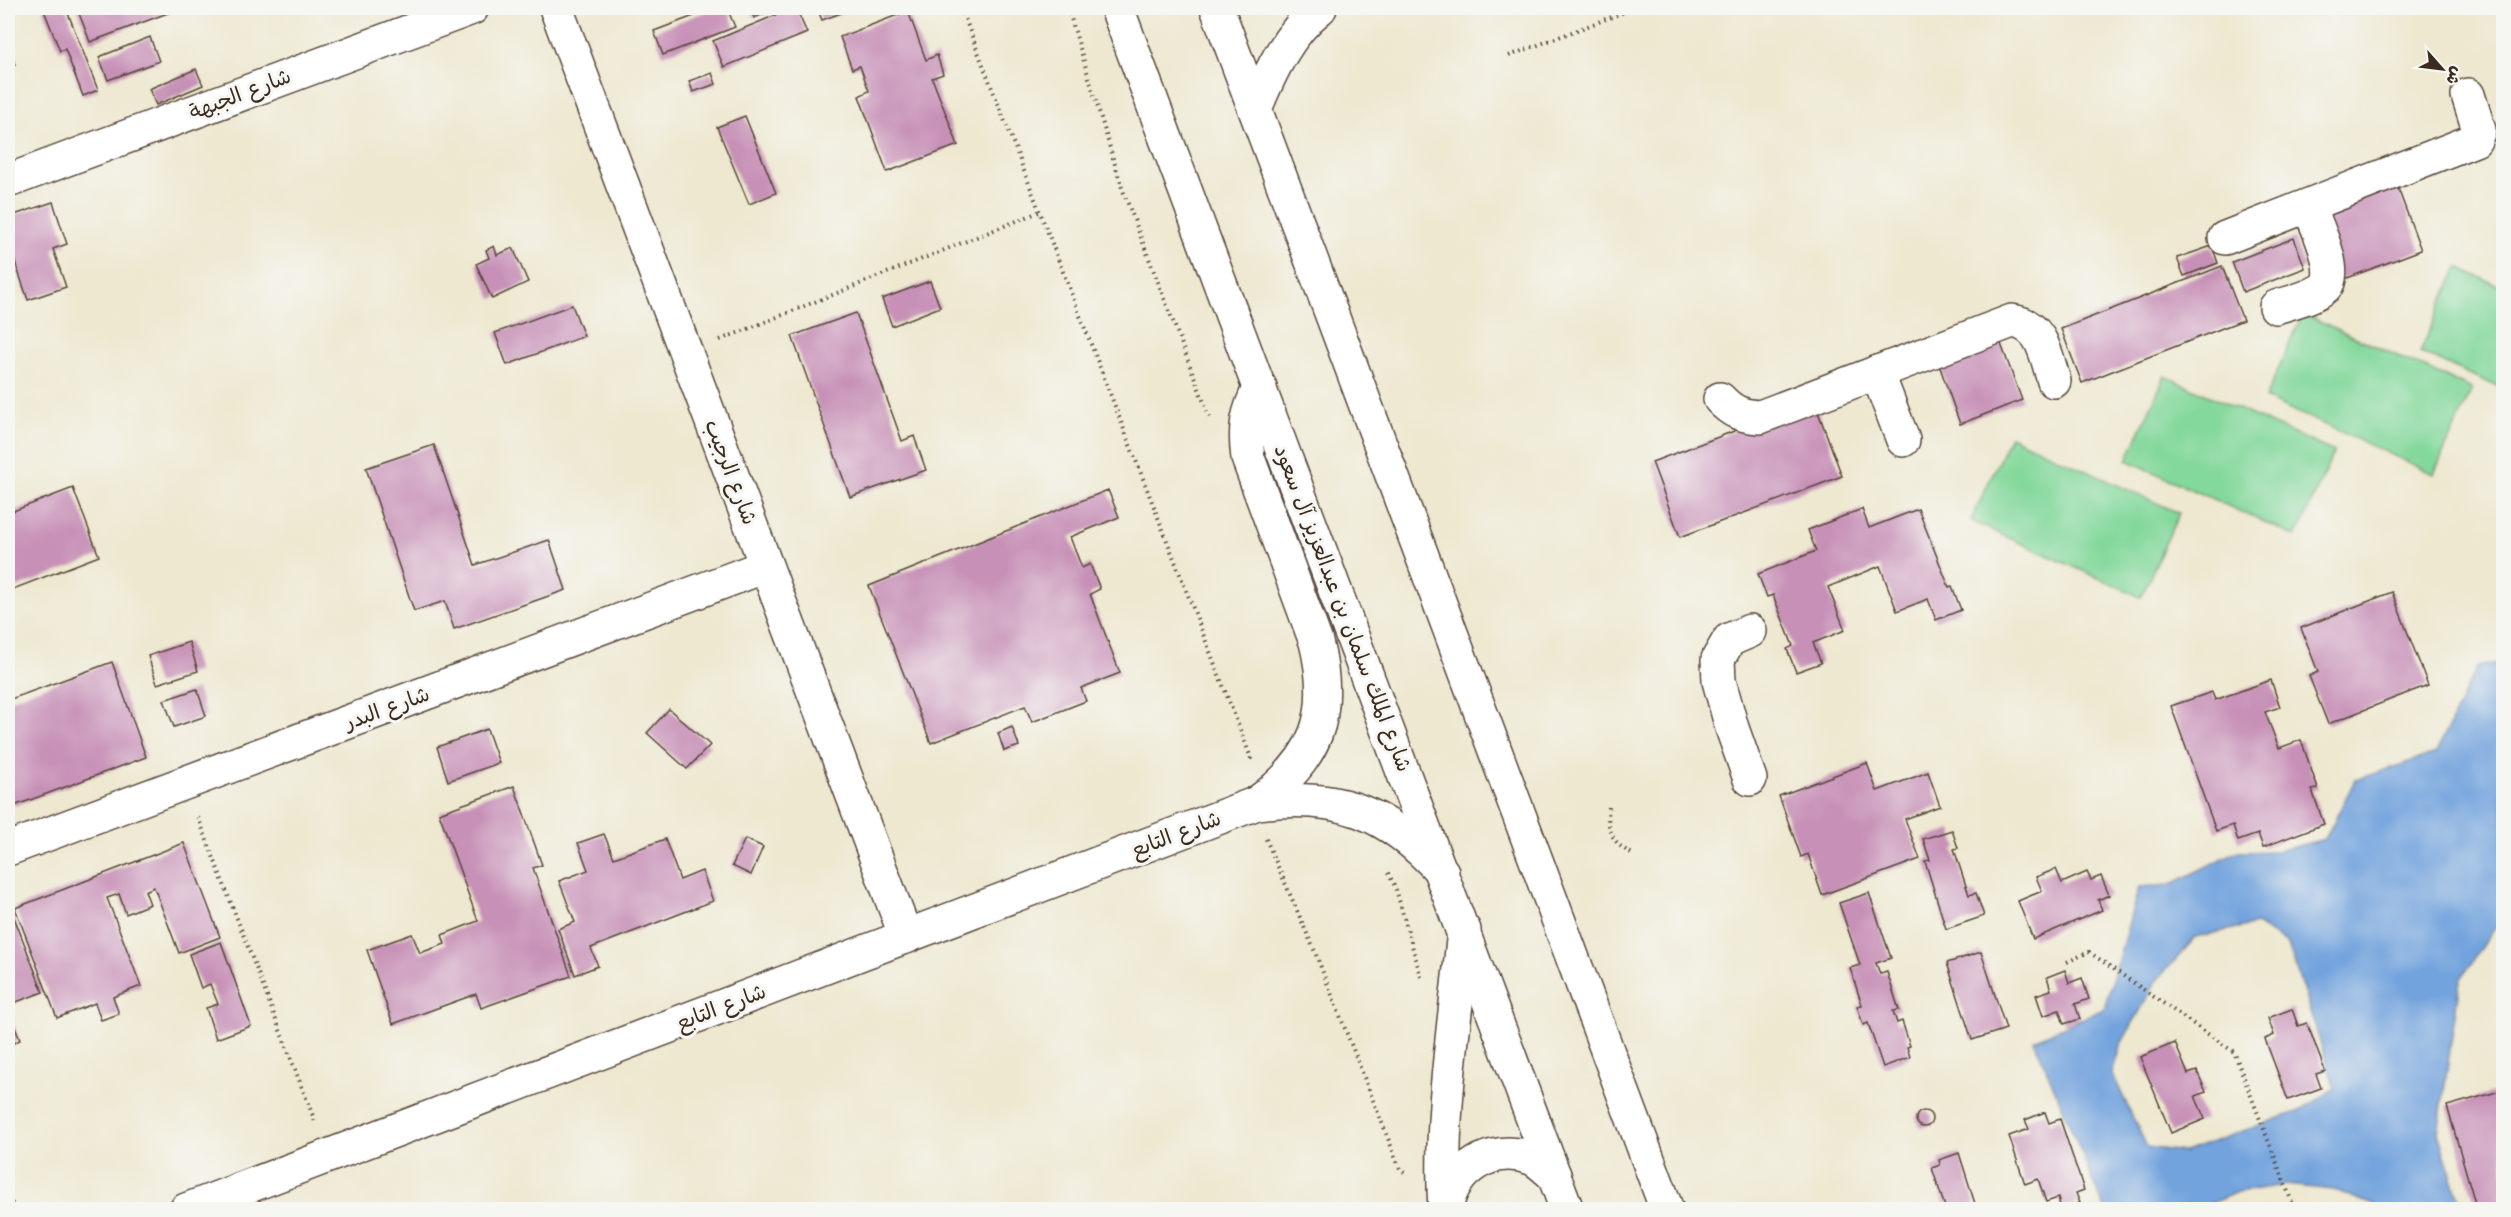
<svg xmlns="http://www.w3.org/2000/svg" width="2511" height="1217" font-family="'Shantell Sans','Playpen Sans Arabic',sans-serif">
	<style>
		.green { fill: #83d89b; stroke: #5f815c; stroke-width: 1.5 }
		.water { fill: #72a3dd; stroke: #56667e; stroke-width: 1.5; fill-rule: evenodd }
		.building { fill: #c791b7 }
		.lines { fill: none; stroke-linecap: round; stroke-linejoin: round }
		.minor-casing { stroke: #564639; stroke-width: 36 }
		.major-casing { stroke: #564639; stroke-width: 36 }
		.path { stroke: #564639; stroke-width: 4; stroke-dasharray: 1.5 4.5; stroke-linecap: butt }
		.minor { stroke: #fff; stroke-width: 33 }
		.major { stroke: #fff; stroke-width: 33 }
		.labels { text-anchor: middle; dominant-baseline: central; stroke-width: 6; stroke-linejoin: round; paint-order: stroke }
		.street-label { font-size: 21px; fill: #3b2a1e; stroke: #f6f6f2 }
	</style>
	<rect width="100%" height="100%" fill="#f6f6f2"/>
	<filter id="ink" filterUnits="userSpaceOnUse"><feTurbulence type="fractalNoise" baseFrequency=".0167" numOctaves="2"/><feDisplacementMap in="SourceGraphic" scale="12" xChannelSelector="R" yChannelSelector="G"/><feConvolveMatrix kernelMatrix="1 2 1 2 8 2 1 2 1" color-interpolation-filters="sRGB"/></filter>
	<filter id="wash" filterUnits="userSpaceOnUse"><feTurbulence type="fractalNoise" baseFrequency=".008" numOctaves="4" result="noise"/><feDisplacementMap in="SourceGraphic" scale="24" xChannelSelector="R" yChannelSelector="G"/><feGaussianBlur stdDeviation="1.35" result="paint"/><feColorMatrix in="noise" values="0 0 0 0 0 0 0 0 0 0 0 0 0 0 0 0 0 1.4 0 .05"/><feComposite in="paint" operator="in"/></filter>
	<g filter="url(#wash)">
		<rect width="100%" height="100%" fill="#eee8d0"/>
		<g class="green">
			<polygon points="2458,267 2503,288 2503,389 2420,352"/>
			<polygon points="2303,314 2472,389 2434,474 2265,398"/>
			<polygon points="2165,376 2334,452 2296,537 2127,460"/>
			<polygon points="2010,436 2179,513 2141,597 1971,521"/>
		</g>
		<path class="water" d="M2503,662V916L2460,980L2438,1133L2462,1209H2383L2334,1190L2285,1185L2237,1192L2198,1209H2105L2034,1040L2104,1009L2139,887L2170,885L2235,852L2277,851L2325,839L2355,780L2436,753L2477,667ZM2256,924L2288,944L2335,1088L2302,1110L2184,1152L2147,1147L2112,1073L2121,1044L2158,979L2196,937Z"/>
		<g id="blocks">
			<g class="building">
				<polygon points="43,8 66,8 98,90 83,96 65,49 60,51"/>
				<polygon points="77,8 181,8 90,42"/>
				<polygon points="715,8 727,8 735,27 663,55 654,31"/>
				<polygon points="750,8 778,8 754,18"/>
				<polygon points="793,8 796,8 807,33 724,67 713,41"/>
				<polygon points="817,8 855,8 822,20"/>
				<polygon points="908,11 926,60 937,55 943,74 932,78 958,145 887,172 859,96 869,91 860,66 852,69 840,37"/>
				<polygon points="150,37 159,61 108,80 99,57"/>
				<polygon points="10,50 15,65 8,68 8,51"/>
				<polygon points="196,69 203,85 156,105 149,89"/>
				<polygon points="712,73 716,84 693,92 689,81"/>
				<polygon points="745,116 776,193 749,204 717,127"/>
				<polygon points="2396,183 2421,250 2342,280 2318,213"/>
				<polygon points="53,202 67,244 53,249 66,287 28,300 8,241 8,217"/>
				<polygon points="2294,238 2305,268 2243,292 2232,262"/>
				<polygon points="494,246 497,255 513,248 528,282 492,299 476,264 489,258 486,250"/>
				<polygon points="2212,246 2218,263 2184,276 2177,258"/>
				<polygon points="2222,266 2243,320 2082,383 2061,329"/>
				<polygon points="930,281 940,307 892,326 882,299"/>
				<polygon points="572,305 584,336 507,365 495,333"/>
				<polygon points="856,313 902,441 914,436 926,470 850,497 792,336"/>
				<polygon points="1998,336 2022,400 1960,424 1937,359"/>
				<polygon points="1814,401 1842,476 1680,537 1652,462"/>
				<polygon points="434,445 475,565 549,540 566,590 454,629 445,601 414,611 366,468"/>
				<polygon points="73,488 99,556 8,591 8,513"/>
				<polygon points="1108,490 1119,517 1070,537 1082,568 1090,564 1100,589 1090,594 1120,673 1081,688 1086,701 1032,722 1025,706 931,743 869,586"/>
				<polygon points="1862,509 1869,528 1918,509 1949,587 1952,586 1961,610 1936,620 1928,599 1897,611 1880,566 1828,587 1845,630 1813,643 1821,663 1796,672 1787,649 1793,646 1773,595 1767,597 1758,574 1816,551 1808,530"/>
				<polygon points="2392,592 2428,685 2328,724 2309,676 2318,672 2301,628"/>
				<polygon points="189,642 198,671 157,684 148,656"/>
				<polygon points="112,662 146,757 14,806 8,786 8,700"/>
				<polygon points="2271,680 2280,707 2265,712 2279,748 2301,740 2318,789 2312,790 2324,824 2263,847 2258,834 2238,841 2233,825 2216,831 2171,706 2212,692 2215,700"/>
				<polygon points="197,689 206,716 174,727 164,700"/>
				<polygon points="669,709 710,745 687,769 647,733"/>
				<polygon points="1012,727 1019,746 1004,751 998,733"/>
				<polygon points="487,729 499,763 448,781 437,747"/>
				<polygon points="1867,763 1877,791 1928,772 1940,806 1905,819 1920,859 1822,895 1808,854 1801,857 1779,796"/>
				<polygon points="514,786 542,865 533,868 571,976 481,1008 476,994 393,1024 367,950 412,934 420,953 445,944 442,935 478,921 439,813"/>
				<polygon points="1952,830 1958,848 1954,849 1969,895 1976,893 1984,916 1946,929 1925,861 1930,860 1923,839"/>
				<polygon points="604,834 614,858 665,839 680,880 702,871 713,901 591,948 598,966 575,975 558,929 575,922 559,881 588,870 578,843"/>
				<polygon points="745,839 763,847 751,875 732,866"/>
				<polygon points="184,843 220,937 179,953 154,887 145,891 150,904 126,914 119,894 107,898 141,986 113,997 119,1014 101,1020 95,1003 57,1018 15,908"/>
				<polygon points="2056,869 2062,883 2087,872 2091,880 2101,876 2109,895 2098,900 2102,910 2033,939 2018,901 2042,891 2036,877"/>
				<polygon points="1869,893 1891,958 1876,963 1880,974 1887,972 1899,1010 1893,1011 1897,1023 1902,1021 1910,1046 1907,1047 1910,1057 1883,1067 1868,1023 1863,1025 1857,1006 1862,1005 1850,968 1860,965 1839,903"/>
				<polygon points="12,912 43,992 11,1004 8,995 8,914"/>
				<polygon points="221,942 251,1026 216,1039 206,1008 218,1004 210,984 201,988 189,954"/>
				<polygon points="1981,952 2006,1029 1972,1040 1947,963"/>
				<polygon points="2065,970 2069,983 2082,978 2089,999 2075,1004 2080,1019 2064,1024 2059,1010 2043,1016 2036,995 2051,990 2047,977"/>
				<polygon points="2292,1009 2298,1026 2307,1023 2325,1071 2316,1074 2321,1088 2288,1100 2265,1039 2274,1035 2268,1018"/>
				<polygon points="8,1010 20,1040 8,1046"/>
				<polygon points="2175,1043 2188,1074 2197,1071 2206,1092 2195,1096 2205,1119 2171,1133 2140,1057"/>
				<polygon points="2504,1090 2504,1210 2477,1210 2447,1106"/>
				<circle cx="1924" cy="1119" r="8"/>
				<polygon points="2045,1112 2049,1123 2060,1119 2084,1190 2076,1193 2080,1203 2061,1209 2058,1198 2046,1202 2038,1179 2025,1184 2009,1136 2029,1129 2025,1120"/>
				<polygon points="1959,1153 1977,1210 1946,1210 1932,1168 1940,1165 1939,1160"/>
			</g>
		</g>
	</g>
	<g filter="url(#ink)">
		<use href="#blocks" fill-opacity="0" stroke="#564639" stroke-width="1.5"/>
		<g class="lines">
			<defs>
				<g id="minor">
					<polyline points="556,8 906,937"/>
					<path d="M1255,109C1270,72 1288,33 1320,8"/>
					<polyline points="8,181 472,8"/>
					<polyline points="2225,238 2475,140 2479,130 2468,95"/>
					<path d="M2276,307C2291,302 2314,297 2325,287C2340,272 2315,223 2309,206"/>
					<polyline points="1877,372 1903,440"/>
					<path d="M1720,399C1732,412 1742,416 1760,417L2012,321C2043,325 2046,356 2054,381"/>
					<polyline points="1750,779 1732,728 1719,681 1718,659 1729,640 1750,631"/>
					<path d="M1257,803C1317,759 1334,715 1316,642L1248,458C1244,428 1247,413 1260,387"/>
					<polyline points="8,849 766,566"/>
					<path d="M1446,1208C1454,1169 1491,1144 1531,1158C1539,1161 1547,1170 1554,1175"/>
					<path d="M186,1210L1257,803C1338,793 1387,811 1442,872"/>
					<path d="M1445,1210C1439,1116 1455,1023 1464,930"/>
				</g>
				<g id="major">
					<polyline points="1117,8 1567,1210"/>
					<polyline points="1217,8 1667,1210"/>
				</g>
			</defs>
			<use href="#minor" class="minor-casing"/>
			<use href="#major" class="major-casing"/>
			<g class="path">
				<polyline points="961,8 1251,758 1248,762"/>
				<polyline points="1068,8 1122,188 1210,418"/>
				<polyline points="1509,56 1635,8"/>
				<polyline points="720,340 1039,212"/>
				<path d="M1609,807C1606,829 1612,844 1633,854"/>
				<polyline points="198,817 316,1124"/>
				<polyline points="1266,839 1315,952 1400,1169 1407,1174"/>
				<polyline points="1388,873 1395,886 1421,977"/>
				<polyline points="2067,962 2089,952 2234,1052 2295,1210"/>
				<polyline points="8,1191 14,1210"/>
			</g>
			<use href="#minor" class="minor"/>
			<use href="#major" class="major"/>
		</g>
	</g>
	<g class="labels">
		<g class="street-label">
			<text transform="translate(240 94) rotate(-21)">شارع الجبهة</text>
			<text transform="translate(731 472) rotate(69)">شارع الرجيب</text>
			<text transform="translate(1343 608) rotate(69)">شارع الملك سلمان بن عبدالعزيز آل سعود</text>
			<text transform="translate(387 708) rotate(-20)">شارع البدر</text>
			<text transform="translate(1176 834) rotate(-21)">شارع التابع</text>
			<text transform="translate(721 1007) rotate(-21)">شارع التابع</text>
		</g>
	</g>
	<rect width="2511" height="1217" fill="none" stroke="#f6f6f2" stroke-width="30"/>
	<g transform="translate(2442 69) rotate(118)" stroke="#f6f6f2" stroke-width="4.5" paint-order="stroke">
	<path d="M0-4.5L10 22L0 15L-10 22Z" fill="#3b2a1e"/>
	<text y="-9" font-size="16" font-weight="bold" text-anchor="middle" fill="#3b2a1e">ش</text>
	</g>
</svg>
